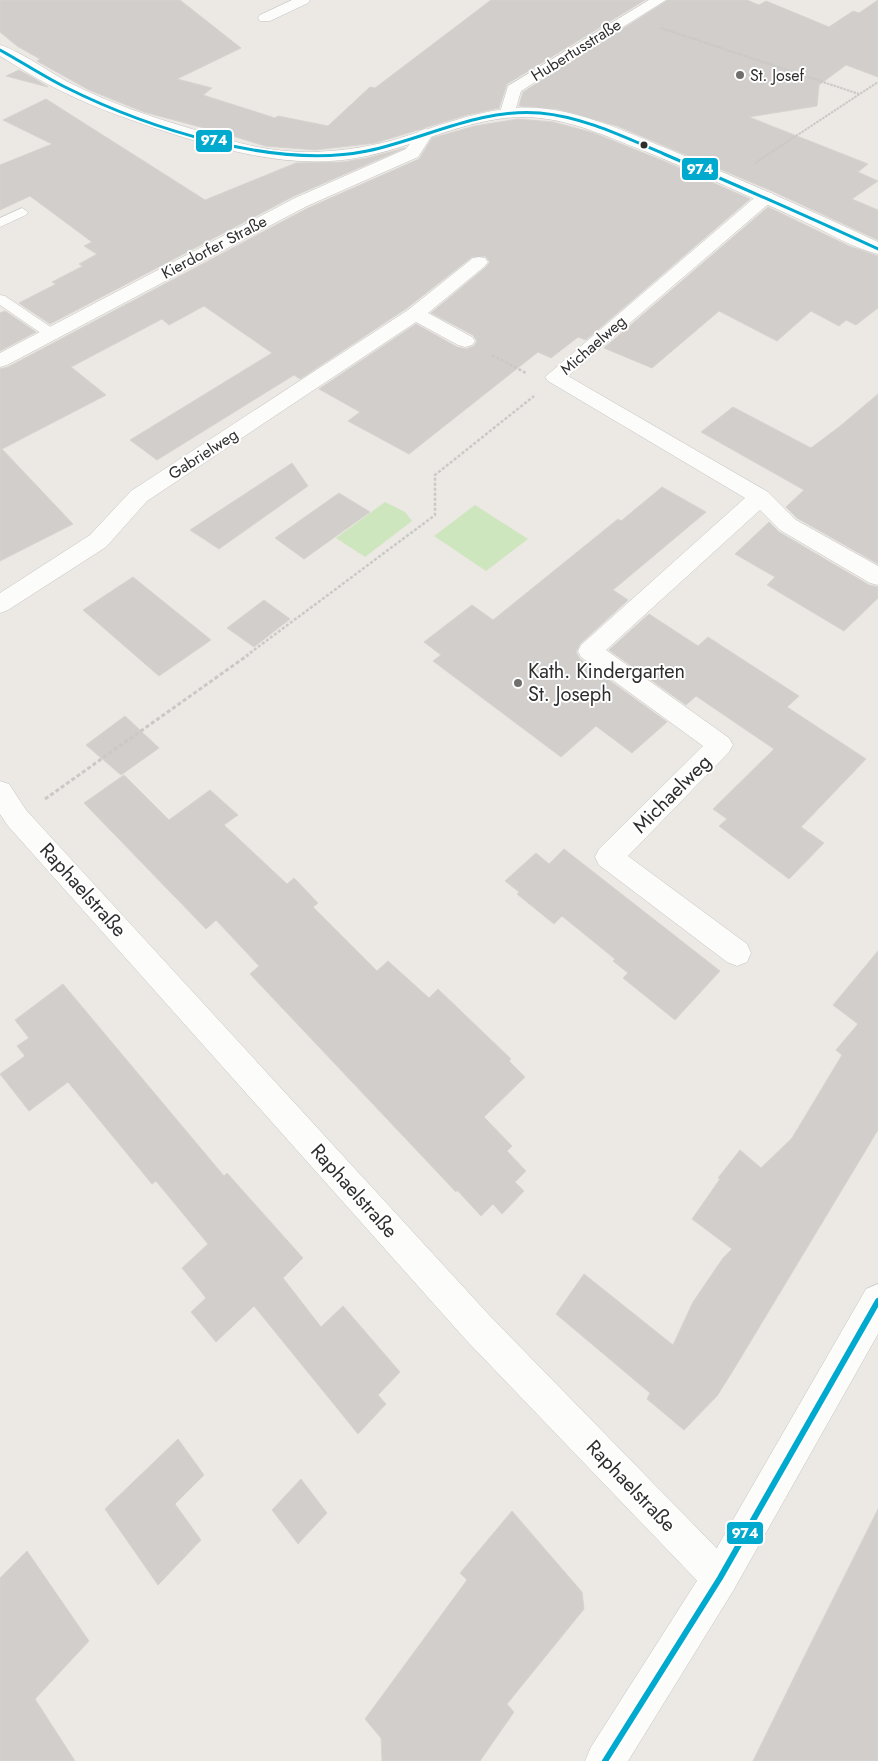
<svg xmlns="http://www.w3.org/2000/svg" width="878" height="1761" font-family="Jost,sans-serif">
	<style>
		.green { fill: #cee6be }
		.building { fill: #d1cecb; stroke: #d7d4d0 }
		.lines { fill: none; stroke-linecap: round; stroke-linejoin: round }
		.lane-casing { stroke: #c5c4c5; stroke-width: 1 }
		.street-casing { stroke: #c5c4c5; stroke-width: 1 }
		.secondary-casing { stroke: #c5c4c5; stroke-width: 1 }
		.path-far2 { stroke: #c9c9c8; stroke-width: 2; stroke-dasharray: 2.5 1; stroke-linecap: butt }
		.path-far1 { stroke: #c9c9c8; stroke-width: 2.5; stroke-dasharray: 3 2; stroke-linecap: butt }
		.path { stroke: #c9c9c8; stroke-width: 3; stroke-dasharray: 4 2.5; stroke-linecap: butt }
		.lane { fill: #fcfcfb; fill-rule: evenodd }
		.street { fill: #fcfcfb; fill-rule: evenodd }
		.secondary { fill: #fcfcfb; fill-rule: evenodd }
		.bus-1-far1-casing { stroke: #fff; stroke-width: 5.5 }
		.bus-1-casing { stroke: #fff; stroke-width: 10 }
		.bus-1-far1 { stroke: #00a9ce; stroke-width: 3 }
		.bus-1 { stroke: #00a9ce; stroke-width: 6 }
		.poi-dot { fill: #706f6e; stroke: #fff; stroke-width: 2 }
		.bus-dot { fill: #2e2e2e; stroke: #fff; stroke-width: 2 }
		.labels { text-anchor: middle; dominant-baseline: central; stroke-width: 4; stroke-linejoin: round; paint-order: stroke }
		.far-street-label { font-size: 16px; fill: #2e2e2e; stroke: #fff }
		.far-poi-label { font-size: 16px; fill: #2e2e2e; stroke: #fff; text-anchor: start }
		.poi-label { font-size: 20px; fill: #2e2e2e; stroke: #fff; text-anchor: start }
		.street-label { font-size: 20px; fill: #2e2e2e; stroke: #fff }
		.line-badge { stroke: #fff; stroke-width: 2 }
		.badge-label { font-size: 14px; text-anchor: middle; font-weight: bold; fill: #fff }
	</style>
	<rect width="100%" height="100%" fill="#ece8e4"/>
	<g class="green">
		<polygon points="385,502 405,512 412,521 365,557 336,538"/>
		<polygon points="475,505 528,539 486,571 434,536"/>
	</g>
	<g class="building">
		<polygon points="0,0 180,0 241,48 177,79 212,88 203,95 275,118 278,116 328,126 370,87 375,88 491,0 645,0 507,84 499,108 467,115 375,143 315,150 265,146 223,133 144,112 89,90 37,61 40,59 17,46 0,32"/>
		<polygon points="668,0 747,0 759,5 766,1 829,27 853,11 859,13 878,0 878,77 846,65 819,85 817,106 749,117 868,164 858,172 878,181 852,199 878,210 878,240 772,191 617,126 557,109 519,106 523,92"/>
		<polygon points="19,70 37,80 48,87 6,76"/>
		<polygon points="46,99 205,200 296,163 343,162 367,158 405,148 294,196 50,324 19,303 56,284 52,282 83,266 79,264 97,254 84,246 92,242 30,196 0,210 0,165 52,144 3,120"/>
		<polygon points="518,119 553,122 594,133 666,162 750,199 586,340 578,337 551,358 538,352 409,454 348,421 360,412 319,389 416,324 457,347 466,349 474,346 477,341 473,335 431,313 486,267 490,262 485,256 472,257 407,308 300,379 294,375 157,460 130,440 272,353 204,306 169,325 162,319 71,367 106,395 2,449 73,524 0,561 0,369 8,367 308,208 419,159 432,138 475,126"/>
		<polygon points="768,207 849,246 878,256 878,308 856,325 846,320 839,326 811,311 777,341 719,311 652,368 604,348"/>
		<polygon points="5,311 36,332 0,351 0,313"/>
		<polygon points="878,394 878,564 797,518 786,507 804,490 701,432 733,407 811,448 839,427"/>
		<polygon points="292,463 308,486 219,549 190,530"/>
		<polygon points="662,487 706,512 613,590 628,600 580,644 576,652 580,659 667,722 632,753 596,726 561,757 433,661 441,655 424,642 472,605 493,620 618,519 621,521"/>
		<polygon points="339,493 370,512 304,559 275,538"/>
		<polygon points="769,522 779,532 869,585 878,587 878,598 844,631 767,585 775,577 735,554"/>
		<polygon points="133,577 211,640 159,676 83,610"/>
		<polygon points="264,600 290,619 254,647 227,628"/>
		<polygon points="649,614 698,646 708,637 799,696 787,707 866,759 801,827 824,843 789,879 719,826 727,819 713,809 774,749 696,696 686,705 609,650"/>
		<polygon points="125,716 159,748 121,775 86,745"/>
		<polygon points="124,775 169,820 210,790 238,815 224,825 287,884 294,878 318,903 313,907 377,971 388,961 429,998 438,989 511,1059 509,1061 525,1077 484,1117 512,1146 507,1151 526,1171 515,1182 524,1191 502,1214 493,1204 481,1216 457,1190 456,1192 250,974 259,966 216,920 206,929 84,803"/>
		<polygon points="564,849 720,971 675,1020 623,978 628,973 613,961 615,959 562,916 554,924 517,894 519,892 505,881 536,853 549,864"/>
		<polygon points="878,951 878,1130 734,1369 717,1396 684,1430 647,1399 650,1393 556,1314 584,1274 673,1345 693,1302 723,1258 732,1249 692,1219 720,1179 718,1178 740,1150 761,1168 792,1138 842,1055 836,1050 858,1024 833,1005"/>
		<polygon points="63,984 224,1176 227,1173 303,1258 283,1278 321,1327 343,1306 400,1372 378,1395 386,1404 358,1434 254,1306 216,1342 191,1312 206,1298 182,1268 208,1244 156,1181 152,1184 68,1082 29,1111 0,1074 25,1056 17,1046 29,1038 15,1020"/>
		<polygon points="178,1439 204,1475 175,1504 201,1540 158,1585 105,1509"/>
		<polygon points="301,1479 327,1513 298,1544 272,1510"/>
		<polygon points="878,1509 878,1761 753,1761 808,1649"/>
		<polygon points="512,1511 582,1592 584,1609 507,1704 514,1712 480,1761 382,1761 381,1738 365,1719 467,1580 460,1573"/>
		<polygon points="27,1551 89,1641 35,1699 75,1761 0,1761 0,1578"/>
	</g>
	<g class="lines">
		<defs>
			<g id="lane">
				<polygon points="22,208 28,212 26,215 0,227 0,218"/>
				<polygon points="0,295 5,296 55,330 57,333 55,336 45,336 0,305"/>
			</g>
			<g id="street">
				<polygon points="292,0 310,0 308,3 270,21 260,21 258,18 260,15"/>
				<polygon points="649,0 666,0 521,91 514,115 502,115 500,112 508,86"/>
				<polygon points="425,129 431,131 433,134 418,157 307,206 7,365 0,367 0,353 295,198 406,149 419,131"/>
				<polygon points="766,192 772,193 775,197 772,201 568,376 768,492 796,520 878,566 878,585 870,583 780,530 760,510 606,650 729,738 733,745 729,752 628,856 747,944 751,953 747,962 737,966 727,962 599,865 595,857 599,849 703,746 581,657 578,651 581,645 745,498 548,381 545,377 760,193"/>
				<polygon points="479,257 485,258 488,262 485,266 428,313 472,337 475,341 472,345 465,347 458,345 416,322 147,501 106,547 8,610 0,613 0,593 90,535 131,491 408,310 473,258"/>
				<polygon points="0,781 9,784 26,810 490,1316 733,1565 739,1578 733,1591 720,1597 707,1591 466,1340 8,826 0,814"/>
			</g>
			<g id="secondary">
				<path d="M0,45C21,51 53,75 74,85C112,104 152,117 192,129C218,137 243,145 269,149C310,155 350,151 390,141C432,129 472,111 516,108C569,104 625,132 673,151C742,180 810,210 878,242V254C853,248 829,233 805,222C753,198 700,174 647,152C613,139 577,122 540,118C481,111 424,144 367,156C302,170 242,155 179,136C139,123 99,110 61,91C40,81 20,68 0,56Z"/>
				<polygon points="878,1284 878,1334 733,1591 628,1761 585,1761 591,1747 707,1565 866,1289"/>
			</g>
		</defs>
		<use href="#lane" class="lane-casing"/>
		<use href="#street" class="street-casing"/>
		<use href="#secondary" class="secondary-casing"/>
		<g class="path-far2">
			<polyline points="661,28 859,94"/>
			<polyline points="755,163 878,82"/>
		</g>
		<g class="path-far1">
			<polyline points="492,355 526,373"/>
			<polyline points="246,656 435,515 435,475 534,396"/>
		</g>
		<polyline class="path" points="45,799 248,655"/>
		<use href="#lane" class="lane"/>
		<use href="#street" class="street"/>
		<use href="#secondary" class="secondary"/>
		<defs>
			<path id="bus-1-far1" d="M0,50C22,62 43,76 65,87C147,128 276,170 367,151C425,139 479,108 540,113C584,117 624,137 664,154C736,185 807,216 878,249"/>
			<polyline id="bus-1" points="605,1761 720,1578 878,1301"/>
		</defs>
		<use href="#bus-1-far1" class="bus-1-far1-casing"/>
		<use href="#bus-1" class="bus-1-casing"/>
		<use href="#bus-1-far1" class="bus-1-far1"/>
		<use href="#bus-1" class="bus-1"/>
	</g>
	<g class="poi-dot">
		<circle cx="740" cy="75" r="5"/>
		<circle cx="518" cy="683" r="5"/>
	</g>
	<circle class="bus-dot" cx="644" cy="145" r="4.5"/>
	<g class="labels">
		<g class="far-street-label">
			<text transform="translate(576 50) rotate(-32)">Hubertusstraße</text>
			<text transform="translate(214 247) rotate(-28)">Kierdorfer Straße</text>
			<text transform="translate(593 345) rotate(-41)">Michaelweg</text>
			<text transform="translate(203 454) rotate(-33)">Gabrielweg</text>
		</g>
		<g class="far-poi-label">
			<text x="750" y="75">St. Josef</text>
		</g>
		<g class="poi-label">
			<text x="528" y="671">Kath. Kindergarten<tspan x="528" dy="23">St. Joseph</tspan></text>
		</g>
		<g class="street-label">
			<text transform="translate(672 794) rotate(-45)">Michaelweg</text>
			<text transform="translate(83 890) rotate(48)">Raphaelstraße</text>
			<text transform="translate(354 1191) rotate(48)">Raphaelstraße</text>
			<text transform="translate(631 1486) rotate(46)">Raphaelstraße</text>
		</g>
	</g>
	<g class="line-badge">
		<rect x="195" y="129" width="38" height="24" rx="5" fill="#00a9ce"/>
		<rect x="681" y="157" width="38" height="24" rx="5" fill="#00a9ce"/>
		<rect x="726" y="1521" width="38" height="24" rx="5" fill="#00a9ce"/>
	</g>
	<g class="badge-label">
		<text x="214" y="145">974</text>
		<text x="700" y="174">974</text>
		<text x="745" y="1538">974</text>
	</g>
</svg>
